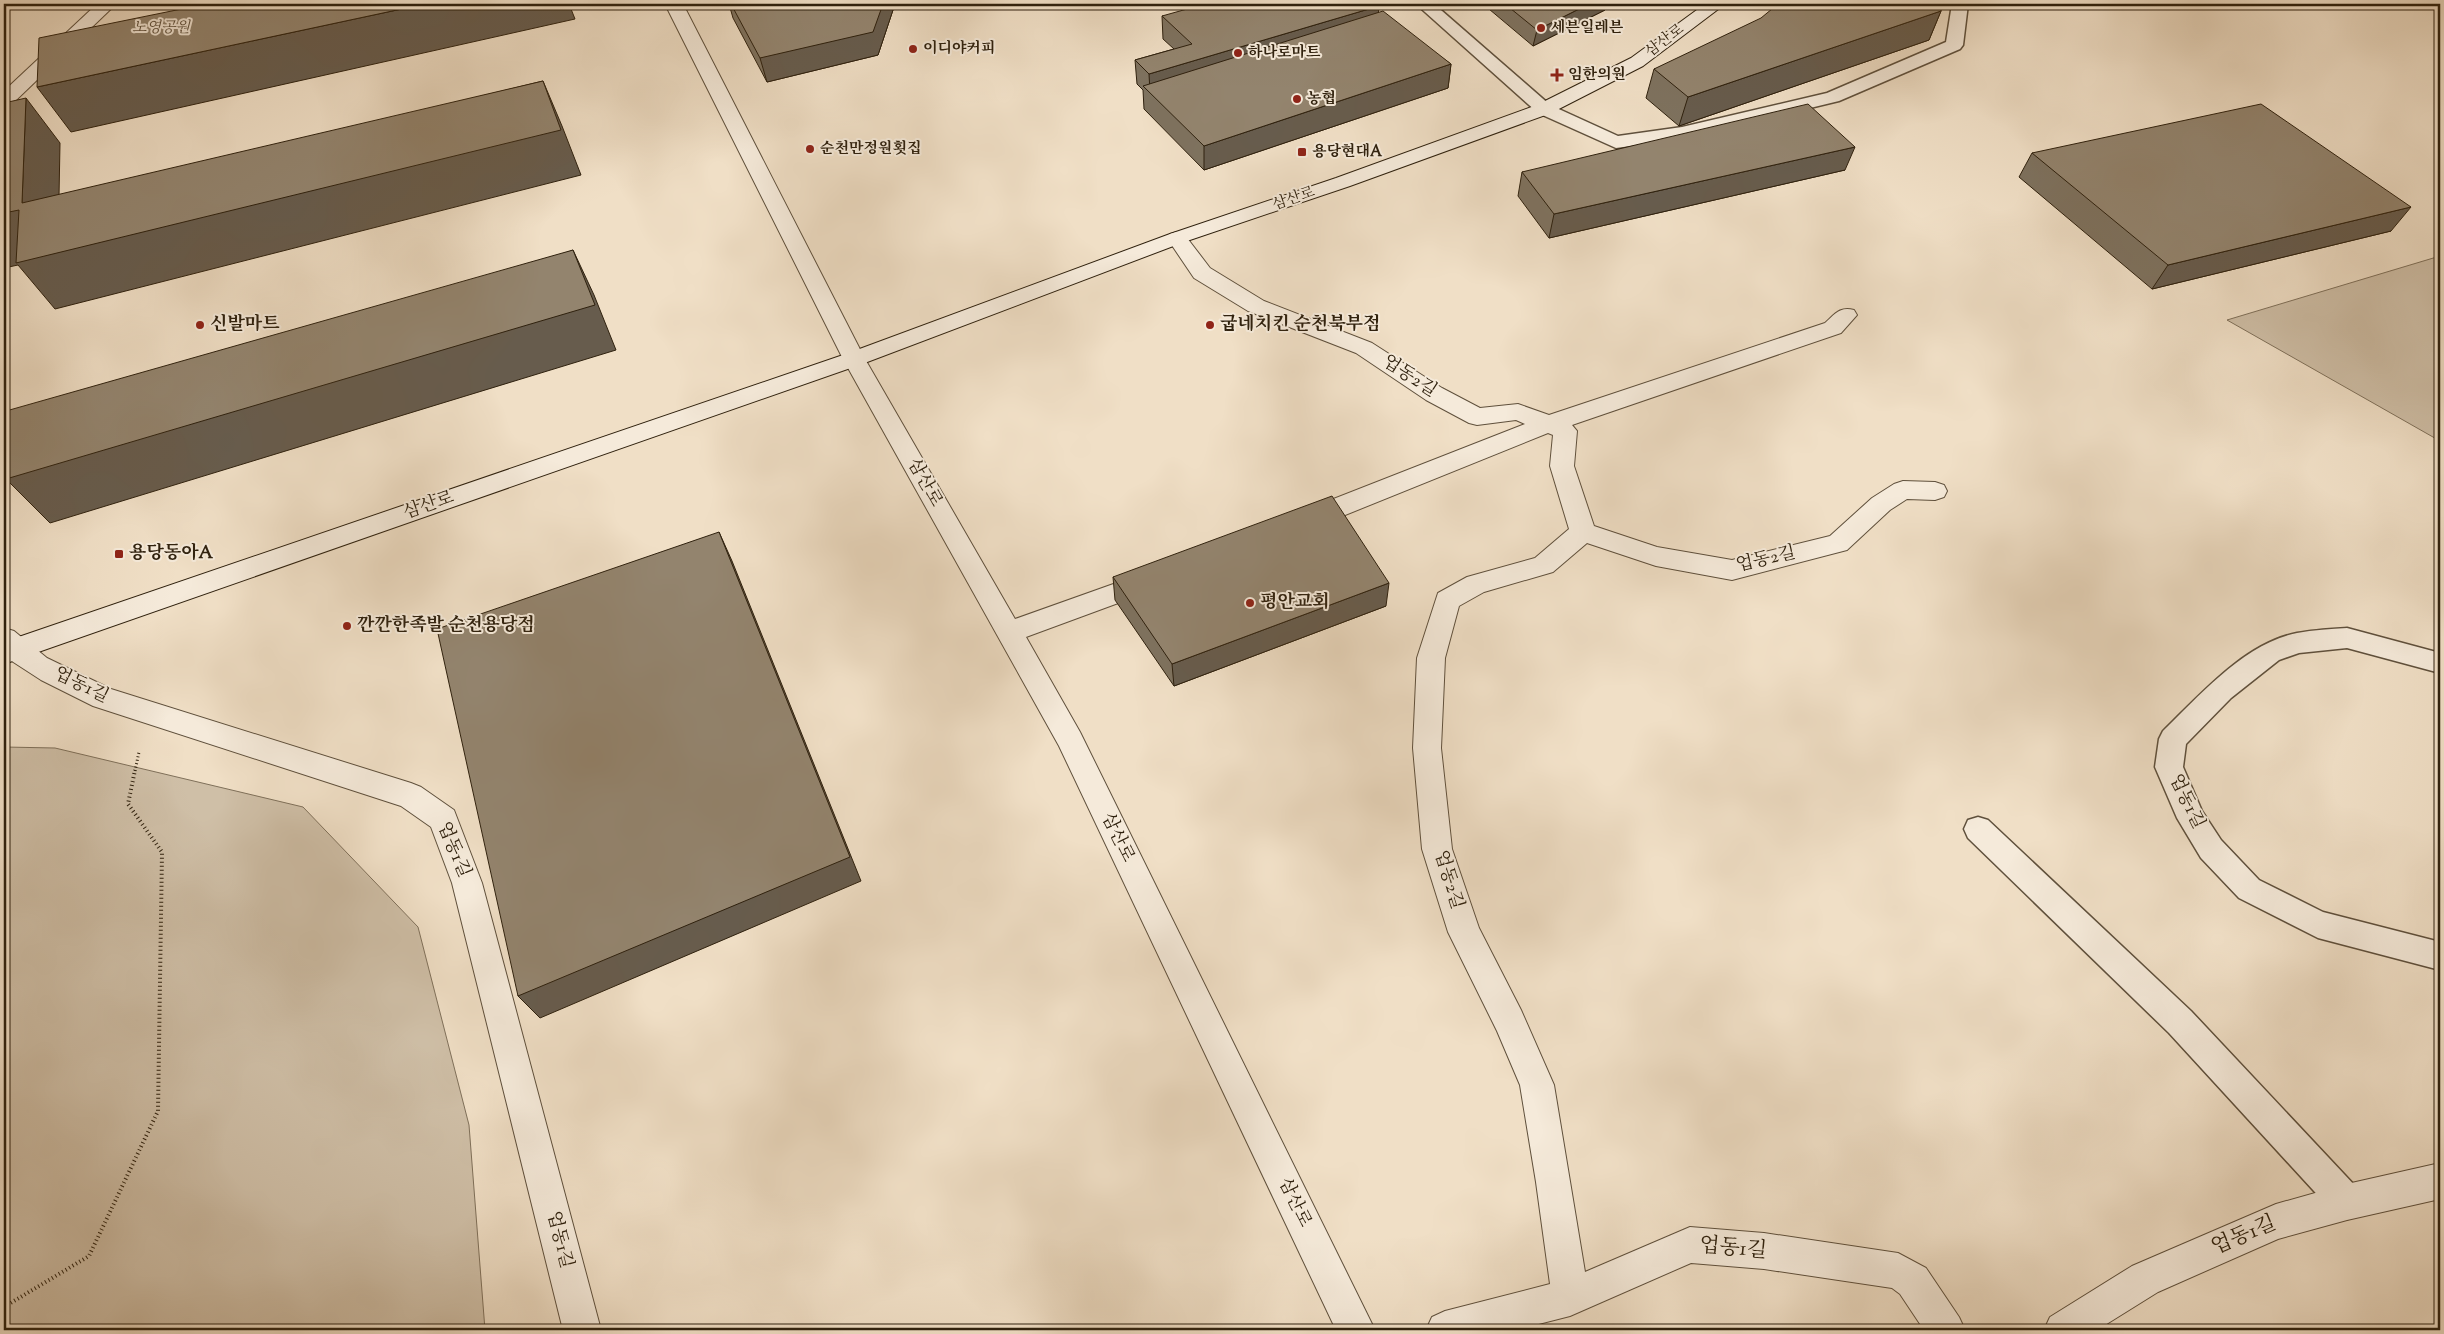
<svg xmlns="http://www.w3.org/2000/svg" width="2444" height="1334" font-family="'Sorts Mill Goudy','Noto Serif KR',serif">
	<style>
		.green { fill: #cfbfa7; stroke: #7f705a }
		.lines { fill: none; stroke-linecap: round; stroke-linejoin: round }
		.service-casing { stroke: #5f503c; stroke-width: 3 }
		.minor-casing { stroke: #5f503c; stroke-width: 2 }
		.secondary-casing { stroke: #2f210e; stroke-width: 2 }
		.path-far1 { stroke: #2f210e; stroke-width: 3; stroke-dasharray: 1 2.5; stroke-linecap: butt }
		.path { stroke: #2f210e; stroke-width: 4; stroke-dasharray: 1 3; stroke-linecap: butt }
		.service { fill: #f5eada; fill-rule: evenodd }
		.minor { fill: #f5eada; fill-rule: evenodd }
		.secondary { fill: #f5eada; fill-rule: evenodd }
		.wall { fill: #7e725f; stroke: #2f210e }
		.shaded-wall { fill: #675c4d; stroke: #2f210e }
		.building { fill: #93846e; stroke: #2f210e }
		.poi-dot { fill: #8f2418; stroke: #f5eada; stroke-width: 2 }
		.labels { text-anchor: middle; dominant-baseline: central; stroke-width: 4; stroke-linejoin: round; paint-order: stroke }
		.far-park-label { font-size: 15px; font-style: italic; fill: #5f503c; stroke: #f5eada }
		.far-poi-label { font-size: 15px; font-weight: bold; fill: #2f210e; stroke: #f5eada; text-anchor: start }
		.far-street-label { font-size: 15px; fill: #2f210e; stroke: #f5eada }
		.poi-label { font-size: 18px; font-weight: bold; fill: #2f210e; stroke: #f5eada; text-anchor: start }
		.street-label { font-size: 18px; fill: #2f210e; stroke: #f5eada }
		.near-street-label { font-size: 21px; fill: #2f210e; stroke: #f5eada }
	</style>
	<rect width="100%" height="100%" fill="#f0dfc6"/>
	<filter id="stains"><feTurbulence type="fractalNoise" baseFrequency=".004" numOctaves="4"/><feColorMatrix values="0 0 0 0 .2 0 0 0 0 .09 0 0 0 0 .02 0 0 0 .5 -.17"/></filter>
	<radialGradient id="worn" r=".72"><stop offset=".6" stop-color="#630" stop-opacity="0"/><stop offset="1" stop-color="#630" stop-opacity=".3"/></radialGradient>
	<g class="green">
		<polygon points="2440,256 2440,441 2227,320"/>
		<polygon points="4,747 55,748 303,807 418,927 469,1125 485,1330 4,1330"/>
	</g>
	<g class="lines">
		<defs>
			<g id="service">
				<polygon points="1416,4 1434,4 1550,105 1618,136 1682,127 1827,93 1946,42 1952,4 1968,4 1963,45 1960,49 1839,101 1682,139 1616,148 1538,113"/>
				<path d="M2347,628L2440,653V673L2347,648L2299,653L2279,660L2231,698L2186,744L2183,767L2202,811L2221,840L2259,880L2323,912L2440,942V970L2318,938L2239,898L2201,858L2177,818L2155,767L2159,739L2163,731C2200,695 2245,643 2297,633C2313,630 2331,629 2347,628Z"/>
				<polygon points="1978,817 1988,820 2191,1011 2359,1190 2364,1202 2359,1214 2347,1219 2335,1214 2169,1033 1968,838 1964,829 1968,820"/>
			</g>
			<g id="minor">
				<polygon points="97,4 116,4 11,105 4,107 4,91"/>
				<polygon points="665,4 683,4 865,359 1015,619 1150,571 1159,574 1163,581 1159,588 1026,637 1080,732 1375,1330 1336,1330 1059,746 843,359"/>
				<path d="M1177,232L1184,234L1210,268L1264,301L1372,343L1442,388L1480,408L1518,404L1549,415L1825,323C1835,314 1840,306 1854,310L1857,315L1841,333L1572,425L1577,431L1574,466L1594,526L1657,547L1732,560L1830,536L1872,498L1894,484L1903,481L1935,482L1944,485L1947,491L1944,497L1935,500L1907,499L1890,510L1847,550L1732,580L1656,566L1587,543L1553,572L1484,592L1459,606L1445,658L1441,748L1452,849L1479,928L1521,1010L1554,1085L1585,1272L1690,1227L1764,1233L1898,1253L1926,1268L1959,1317L1965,1330H1924L1900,1294L1892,1288L1764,1269L1691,1263L1570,1316L1515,1330H1426L1432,1317L1445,1311L1550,1284L1536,1182L1520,1085L1497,1031L1448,932L1422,849L1413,748L1417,658L1438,593L1467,577L1535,558L1569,529L1550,466L1553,435L1548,433L1313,528L1304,530L1295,528L1291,521L1295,514L1525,424L1516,420L1477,425L1469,423L1426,400L1356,353L1248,311L1194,278L1167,238L1170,234Z"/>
				<polygon points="4,628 14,631 47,658 111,689 411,783 421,787 454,810 482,883 601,1330 563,1330 452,883 431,827 401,806 93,706 41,680 4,656"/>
				<polygon points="2440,1163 2440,1199 2347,1220 2278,1239 2158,1292 2097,1330 2044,1330 2050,1317 2132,1266 2276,1204 2347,1184"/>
			</g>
			<polygon id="secondary" points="1705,4 1725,4 1643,66 1551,113 1350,186 1184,242 862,364 4,664 4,642 846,354 1170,234 1336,178 1537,105 1631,58"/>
		</defs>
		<use href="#service" class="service-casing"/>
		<use href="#minor" class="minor-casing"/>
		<use href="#secondary" class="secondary-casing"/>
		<polyline class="path-far1" points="135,771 139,752"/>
		<polyline class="path" points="4,1307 89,1256 158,1111 162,852 128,804 135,770"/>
		<use href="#service" class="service"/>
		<use href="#minor" class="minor"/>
		<use href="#secondary" class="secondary"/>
	</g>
	<g class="wall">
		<polygon points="729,4 895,4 878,55 767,82 733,18"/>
		<polygon points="1483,4 1607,4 1605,10 1533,46"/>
		<polygon points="1941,11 1929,40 1679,126 1646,98 1654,69"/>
		<polygon points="1379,13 1451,64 1448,88 1204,170 1144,109 1143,90 1137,84 1135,60 1174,49 1163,39 1162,16"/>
		<polygon points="2032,153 2391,231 2152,289 2019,177"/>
		<polygon points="1845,170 1549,238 1518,196 1522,172"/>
		<polygon points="1113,577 1386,606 1174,686 1115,600"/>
	</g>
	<g class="shaded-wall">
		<polygon points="425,4 569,4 575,19 71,132 37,87"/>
		<polygon points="883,4 895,4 878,55 767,82 760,58"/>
		<polygon points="1589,4 1607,4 1605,10 1533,46 1537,30"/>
		<polygon points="1379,6 1377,30 1150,92 1149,74"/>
		<polygon points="1941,11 1929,40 1679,126 1688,97"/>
		<polygon points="1451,64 1448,88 1204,170 1204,146"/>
		<polygon points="543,81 562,126 581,175 55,309 18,265 4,268 4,213"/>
		<polygon points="26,98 60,143 58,249 22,203"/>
		<polygon points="1855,147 1845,170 1549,238 1554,214"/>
		<polygon points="2411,207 2391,231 2152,289 2168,265"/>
		<polygon points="573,250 594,295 616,350 50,523 6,479"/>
		<polygon points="719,532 732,561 861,881 540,1018 518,996"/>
		<polygon points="1389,583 1386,606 1174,686 1172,664"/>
	</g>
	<g class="building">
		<polygon points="206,4 425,4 37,87 39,38"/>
		<polygon points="731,4 883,4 873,32 760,58"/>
		<polygon points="1205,4 1376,4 1379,6 1149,74 1135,60 1192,44 1162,16"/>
		<polygon points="1505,4 1589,4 1537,30"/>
		<polygon points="1778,4 1943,4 1941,11 1688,97 1654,69 1761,18"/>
		<polygon points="1383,11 1451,64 1204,146 1143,86"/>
		<polygon points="543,81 561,130 16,263 19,210 4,213 4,103 26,98 22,203"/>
		<polygon points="1808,104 1855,147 1554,214 1522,172"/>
		<polygon points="2261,104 2411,207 2168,265 2032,153"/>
		<polygon points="573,250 595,305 6,479 6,411"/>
		<polygon points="1332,496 1389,583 1172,664 1113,577"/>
		<polygon points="719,532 850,857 518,996 437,629"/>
	</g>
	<g class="poi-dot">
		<circle cx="1541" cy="28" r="5"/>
		<circle cx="913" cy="49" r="5"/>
		<circle cx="1238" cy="53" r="5"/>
		<path d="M1554.5 67.5h5v5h5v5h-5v5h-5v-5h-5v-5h5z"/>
		<circle cx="1297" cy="99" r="5"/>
		<circle cx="810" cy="149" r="5"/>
		<rect x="1297" y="147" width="10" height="10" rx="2.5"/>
		<circle cx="200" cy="325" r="5"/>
		<circle cx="1210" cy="325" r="5"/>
		<rect x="114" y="549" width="10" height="10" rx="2.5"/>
		<circle cx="1250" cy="603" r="5"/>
		<circle cx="347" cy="626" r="5"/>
	</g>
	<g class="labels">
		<g class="far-park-label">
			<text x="161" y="28">노영공원</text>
		</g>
		<g class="far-poi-label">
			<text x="1551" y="28">세븐일레븐</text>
			<text x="923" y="49">이디야커피</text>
			<text x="1248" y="53">하나로마트</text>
			<text x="1568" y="75">임한의원</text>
			<text x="1307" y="99">농협</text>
			<text x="820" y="149">순천만정원횟집</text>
			<text x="1312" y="152">용당현대A</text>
		</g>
		<g class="far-street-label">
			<text transform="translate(1665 41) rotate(-37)">삼산로</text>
			<text transform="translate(1294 199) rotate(-19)">삼산로</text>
		</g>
		<g class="poi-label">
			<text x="210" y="325">신발마트</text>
			<text x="1220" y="325">굽네치킨 순천북부점</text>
			<text x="129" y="554">용당동아A</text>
			<text x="1260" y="603">평안교회</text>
			<text x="357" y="626">깐깐한족발 순천용당점</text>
		</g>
		<g class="street-label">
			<text transform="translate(1409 377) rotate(33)">업동2길</text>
			<text transform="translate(924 483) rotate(61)">삼산로</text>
			<text transform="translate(429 506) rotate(-19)">삼산로</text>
			<text transform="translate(1766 560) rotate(-13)">업동2길</text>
			<text transform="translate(81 686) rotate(26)">업동1길</text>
			<text transform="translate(2186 802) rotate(64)">업동1길</text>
			<text transform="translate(1117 838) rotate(64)">삼산로</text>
			<text transform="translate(453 850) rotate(67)">업동1길</text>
			<text transform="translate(1448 880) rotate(73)">업동2길</text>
			<text transform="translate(1294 1203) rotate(64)">삼산로</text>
			<text transform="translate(559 1240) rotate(76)">업동1길</text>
		</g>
		<g class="near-street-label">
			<text transform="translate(2244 1236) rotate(-23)">업동1길</text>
			<text transform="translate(1733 1249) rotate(5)">업동1길</text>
		</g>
	</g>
	<rect width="2444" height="1334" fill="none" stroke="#f0dfc6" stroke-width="20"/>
	<rect x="5" y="5" width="2434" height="1324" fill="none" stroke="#2f210e" stroke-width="2.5"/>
	<rect x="10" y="10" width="2424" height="1314" fill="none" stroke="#2f210e"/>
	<rect width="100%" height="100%" filter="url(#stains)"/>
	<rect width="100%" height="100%" fill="url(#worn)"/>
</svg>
